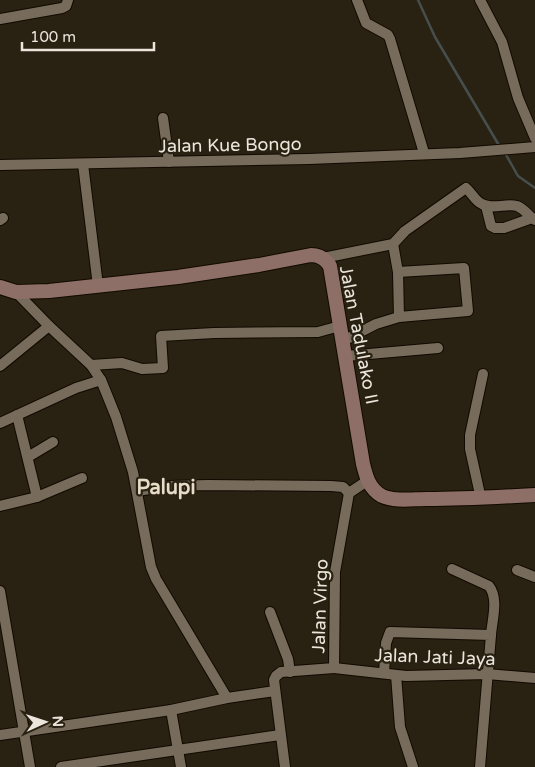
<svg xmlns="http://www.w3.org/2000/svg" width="535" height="767" font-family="'Varela Round',sans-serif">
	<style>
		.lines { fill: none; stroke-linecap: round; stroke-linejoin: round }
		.stream { stroke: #464f4d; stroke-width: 2.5 }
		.minor-casing { stroke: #120a01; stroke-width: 12 }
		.secondary-casing { stroke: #120a01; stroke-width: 16 }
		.minor { stroke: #776c5b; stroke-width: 10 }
		.secondary { stroke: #8e6f67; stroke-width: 14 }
		.labels { text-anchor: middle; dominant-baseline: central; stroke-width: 4.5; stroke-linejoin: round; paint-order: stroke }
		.street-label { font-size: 18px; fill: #ebe5db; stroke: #292112 }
		.quarter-label { font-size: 20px; font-weight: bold; fill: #e8dcc9; stroke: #292112 }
	</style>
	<rect width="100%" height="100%" fill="#292112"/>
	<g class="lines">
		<g class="stream">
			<polyline points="418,0 435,37 500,147"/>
			<polyline points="505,153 518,176 535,188"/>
		</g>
		<defs>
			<g id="minor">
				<polyline points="357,0 366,23 388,35 390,39 424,153"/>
				<polyline points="480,0 502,42 518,98 535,138"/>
				<polyline points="0,19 62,8 66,6 68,0"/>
				<polyline points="163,118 169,162"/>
				<polyline points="83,164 98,286"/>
				<polyline points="0,165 309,159 460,153 535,147"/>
				<polyline points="486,206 491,226 495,228 504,228 532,218"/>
				<polyline points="0,220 3,218"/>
				<polyline points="393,244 398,272 399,317 468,311 464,268 398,272"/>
				<path d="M323,258L393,244L405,231L466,188C472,193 475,201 482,204C493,210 505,203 517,206C525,209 528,216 535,220"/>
				<polyline points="16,292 49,326 91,365 101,380 116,417 133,472 151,567 156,579 227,698"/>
				<polyline points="343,341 376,324 399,317"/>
				<polyline points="346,356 438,348"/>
				<polyline points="91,365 122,363 142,369 163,368 161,336 214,333 318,332 340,326"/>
				<polyline points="0,366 49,326"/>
				<polyline points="0,423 76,388 101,380"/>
				<polyline points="28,457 53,442"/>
				<polyline points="137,491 169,486 208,485 331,486 343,487 349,493"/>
				<polyline points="37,497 82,478"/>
				<polyline points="481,499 470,449 470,435 483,374"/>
				<polyline points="0,506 37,497 17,415"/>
				<path d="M452,569L489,586C499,599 492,620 491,635"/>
				<polyline points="517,570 535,577"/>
				<polyline points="0,591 30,767"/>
				<polyline points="270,612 288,659 290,672"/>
				<polyline points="334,668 406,676 487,674 535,678"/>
				<polyline points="384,673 386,643 390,632 491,635 480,767"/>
				<polyline points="396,675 400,727 413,767"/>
				<polyline points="171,710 181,767"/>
				<polyline points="0,735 171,710 227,698 275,691"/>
				<polyline points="61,767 280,735"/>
				<polyline points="285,767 274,680 276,676 281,672 334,668 335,572 349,493 367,481"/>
			</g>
			<path id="secondary" d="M0,287L16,292L49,291L178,277L259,265L311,255C319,255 325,258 330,266L363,464C366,476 369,489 382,496C395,502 413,499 427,499C463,499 499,497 535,495"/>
		</defs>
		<use href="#minor" class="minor-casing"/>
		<use href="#secondary" class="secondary-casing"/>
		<use href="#minor" class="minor"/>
		<use href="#secondary" class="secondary"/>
	</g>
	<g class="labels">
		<g class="street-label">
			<text transform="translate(230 145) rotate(-1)">Jalan Kue Bongo</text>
			<text transform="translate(359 335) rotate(79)">Jalan Tadulako II</text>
			<text transform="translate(320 606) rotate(-88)">Jalan Virgo</text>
			<text transform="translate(435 657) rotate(2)">Jalan Jati Jaya</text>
		</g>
		<g class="quarter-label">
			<text x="166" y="488">Palupi</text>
		</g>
	</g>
	<g transform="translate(45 722) rotate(87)" stroke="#292112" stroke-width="4" paint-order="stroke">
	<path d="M0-4L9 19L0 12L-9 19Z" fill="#ebe5db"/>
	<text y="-8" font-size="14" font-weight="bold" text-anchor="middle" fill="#ebe5db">N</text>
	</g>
	<path d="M22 42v8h132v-8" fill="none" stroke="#ebe5db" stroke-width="2.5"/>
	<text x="30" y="42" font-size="15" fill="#ebe5db" stroke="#292112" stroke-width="4" paint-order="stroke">100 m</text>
</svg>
